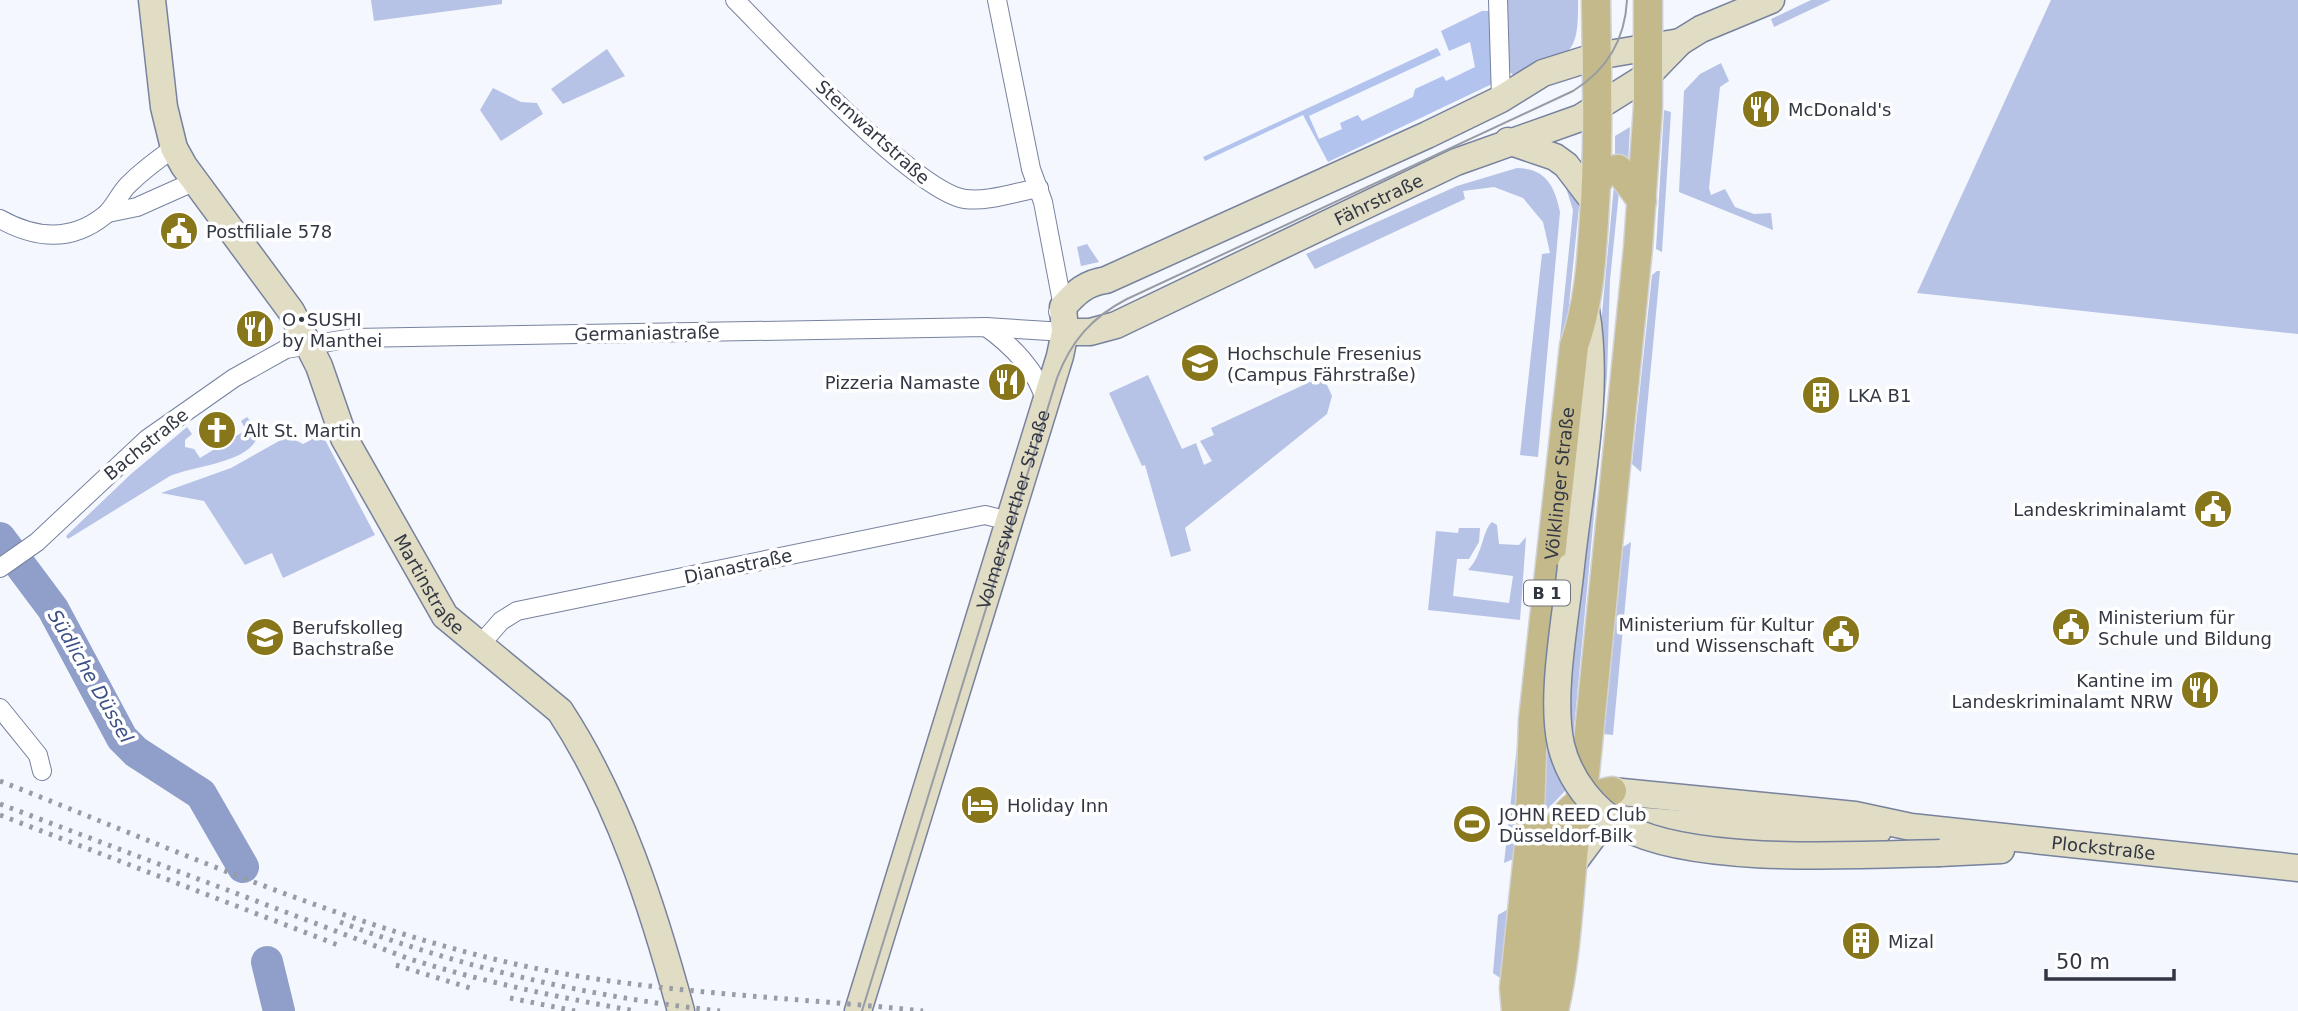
<svg xmlns="http://www.w3.org/2000/svg" width="2298" height="1011" font-family="'DejaVu Sans',sans-serif">
	<style>
		.green { fill: #b6c3e6 }
		.forest { fill: #b2c3ee }
		.lines { fill: none; stroke-linecap: round; stroke-linejoin: round }
		.river { stroke: #8f9fc9; stroke-width: 32 }
		.street-casing { stroke: #76829e; stroke-width: 20 }
		.secondary-casing { stroke: #76829e; stroke-width: 29 }
		.primary-casing { stroke: #d2d3d6; stroke-width: 31 }
		.street { stroke: #fff; stroke-width: 18 }
		.secondary { stroke: #e1dcc4; stroke-width: 26 }
		.primary { stroke: #c4b98a; stroke-width: 28 }
		.tram { stroke: #989ca5; stroke-width: 2 }
		.rail { stroke: #989ca5; stroke-width: 5; stroke-dasharray: 3.5 7; stroke-linecap: butt }
		.secondary-bridge-casing { stroke: #76829e; stroke-width: 29; stroke-linecap: butt }
		.secondary-bridge { stroke: #e1dcc4; stroke-width: 26 }
		.labels { text-anchor: middle; dominant-baseline: central; stroke-width: 7; stroke-linejoin: round; paint-order: stroke }
		.shield { fill: #fff; stroke: #70737b; stroke-width: 2 }
		.shield-label { font-size: 16px; font-weight: bold; fill: #323743 }
		.poi-label { font-size: 18px; fill: #323743; stroke: #fff; text-anchor: start }
		.street-label { font-size: 18px; fill: #323743; stroke: #fff }
		.water-label { font-size: 19px; font-style: italic; fill: #3d5087; stroke: #fff }
	</style>
	<rect width="100%" height="100%" fill="#f5f7fe"/>
	<g class="green">
		<polygon points="371,0 502,0 502,4 374,21"/>
		<path d="M1503,0H1578C1579,65 1566,51 1513,75L1506,68Z"/>
		<polygon points="1811,0 1831,0 1774,27 1771,19"/>
		<polygon points="2051,0 2298,0 2298,334 1917,293"/>
		<polygon points="607,49 625,76 563,104 551,89"/>
		<polygon points="1721,63 1729,81 1720,87 1709,188 1711,195 1725,189 1735,207 1754,214 1771,213 1773,230 1679,192 1684,91 1700,74"/>
		<polygon points="493,88 521,102 537,103 543,114 501,141 480,110"/>
		<polygon points="1664,110 1671,112 1662,252 1656,249"/>
		<polygon points="1630,127 1628,164 1615,156 1615,136"/>
		<path d="M1517,168C1546,168 1555,187 1560,212L1538,457L1520,455L1542,254L1550,253L1543,222L1523,198L1494,187L1463,191L1465,199L1315,269L1306,254L1457,186Z"/>
		<polygon points="1567,174 1579,207 1538,610 1532,614 1573,210 1566,188"/>
		<polygon points="1614,185 1619,192 1610,280 1607,376 1572,750 1565,791 1546,811 1528,979 1537,779 1599,346"/>
		<polygon points="1087,244 1099,262 1081,266 1077,247"/>
		<polygon points="1657,271 1660,271 1641,472 1632,464 1652,275"/>
		<polygon points="1148,375 1182,449 1196,443 1204,465 1212,461 1200,441 1214,435 1211,428 1323,376 1332,396 1327,414 1185,528 1191,551 1171,557 1145,465 1142,466 1109,393"/>
		<path d="M247,417L259,432C254,463 195,465 170,476L68,539L66,536L131,474L187,427L192,434L185,440V447L194,449L200,458L246,430L241,421Z"/>
		<polygon points="322,434 375,535 283,578 272,553 245,565 204,501 161,493 231,468 288,436 303,444"/>
		<path d="M1492,522L1497,525L1499,544L1519,545L1526,537L1520,620L1428,610L1436,531L1458,533L1459,528H1480L1479,542L1469,559H1457L1453,596L1509,603L1513,576L1468,570C1483,555 1482,531 1492,522Z"/>
		<polygon points="1631,542 1613,735 1604,734 1623,547"/>
		<polygon points="1522,701 1518,857 1504,863"/>
		<polygon points="1510,908 1503,980 1493,973 1498,915"/>
	</g>
	<polygon class="forest" points="1482,11 1490,11 1492,84 1328,162 1303,115 1205,161 1203,157 1437,48 1441,55 1309,116 1319,139 1342,129 1340,123 1358,115 1362,121 1413,97 1415,89 1443,76 1446,81 1475,67 1470,42 1449,51 1441,31"/>
	<g class="lines">
		<g class="river">
			<polyline points="0,538 53,609 122,738 136,752 201,794 243,867"/>
			<polyline points="267,962 279,1011"/>
		</g>
		<defs>
			<g id="street">
				<path d="M735,0C776,41 915,192 965,199C988,202 1016,192 1039,188"/>
				<polyline points="997,0 1031,169 1043,202 1063,307 1058,312"/>
				<polyline points="1498,0 1501,99"/>
				<polyline points="108,213 137,207 193,182"/>
				<path d="M0,219C36,239 72,242 105,215C114,208 119,194 128,185C142,171 158,159 174,148"/>
				<path d="M986,327C1010,344 1038,371 1045,401"/>
				<polyline points="0,568 37,542 147,439 234,378 286,349 353,338 986,327 1065,332"/>
				<polyline points="480,645 501,621 517,611 985,515 1009,521"/>
				<polyline points="0,708 38,755 42,771"/>
			</g>
			<g id="secondary">
				<path id="s1" d="M152,0L164,107L174,148L184,166L291,311L319,366L344,438L445,616L560,711C619,801 653,908 681,1011"/>
				<polyline points="1508,141 1555,157 1566,165 1595,203"/>
				<path id="s2" d="M1065,332H1090L1116,325L1456,162L1580,118L1647,76L1680,42L1701,29L1771,0"/>
				<path d="M1571,566C1580,482 1600,393 1586,310"/>
				<path id="s3" d="M1612,791L1855,815L1911,827L2298,868"/>
				<polyline points="1940,853 2001,850"/>
				<polyline points="1574,862 1597,831 1617,819 1808,833 1878,831"/>
				<path id="s4" d="M858,1011L1060,356L1065,332L1063,307C1076,292 1086,283 1106,280L1427,135L1501,99L1543,73L1597,56L1680,42"/>
			</g>
			<g id="primary">
				<polyline points="1596,185 1604,171 1618,169 1642,201"/>
				<path id="s5" d="M1516,1011L1514,988L1529,845L1533,720L1574,346C1589,303 1591,265 1594,220C1599,146 1597,73 1596,0"/>
				<path d="M1527,1011L1537,974L1551,846C1559,813 1579,797 1612,791"/>
				<path d="M1554,1011C1572,933 1568,852 1585,773L1638,248L1648,107V0"/>
			</g>
		</defs>
		<use href="#street" class="street-casing"/>
		<use href="#secondary" class="secondary-casing"/>
		<use href="#primary" class="primary-casing"/>
		<use href="#street" class="street"/>
		<use href="#secondary" class="secondary"/>
		<use href="#primary" class="primary"/>
		<path class="tram" d="M862,1011L1057,378C1071,341 1092,317 1127,299L1573,91C1607,70 1625,40 1627,0"/>
		<g class="rail">
			<path d="M0,781C171,848 354,931 534,968C662,994 793,997 923,1011"/>
			<path d="M0,804L407,958C482,982 558,997 635,1011"/>
			<polyline points="0,815 343,947"/>
			<path d="M340,922C462,968 590,997 720,1011"/>
			<polyline points="396,965 470,988"/>
			<polyline points="510,998 575,1011"/>
		</g>
		<defs>
			<path id="secondary-bridge" d="M1571,566C1566,617 1550,696 1561,745C1569,779 1594,811 1624,827C1695,865 1857,855 1940,853"/>
		</defs>
		<use href="#secondary-bridge" class="secondary-bridge-casing"/>
		<use href="#secondary-bridge" class="secondary-bridge"/>
	</g>
	<defs>
		<symbol id="restaurant-disc" viewBox="-11 -11 22 22"><circle r="9.5" fill="#88761a" stroke="#fff"/><path d="M-5-6h1v4h1v-4h1v4h1v-4h1v5L-1.5 .5V6h-2V.5L-5-1ZM5-6V6H3V1.5H1.5Q1.5-4 5-6Z" fill="#fff"/></symbol>
		<symbol id="civic-disc" viewBox="-11 -11 22 22"><circle r="9.5" fill="#88761a" stroke="#fff"/><path d="M-.6-6.5H3V-4.5H.6V-3L4-1V1h2V6H-6V1h2V-1L-.6-3ZM-1.2 2.5V6h2.4V2.5Z" fill="#fff"/></symbol>
		<symbol id="university-disc" viewBox="-11 -11 22 22"><circle r="9.5" fill="#88761a" stroke="#fff"/><path d="M0-5L7-2L0 1L-7-2ZM-4 1L0 2.5L4 1V4Q0 6-4 4Z" fill="#fff"/></symbol>
		<symbol id="building-disc" viewBox="-11 -11 22 22"><circle r="9.5" fill="#88761a" stroke="#fff"/><path d="M-4-6H4V6H1V3H-1V6H-4ZM-2.5-4.3h1.7v1.8h-1.7ZM.8-4.3h1.7v1.8H.8ZM-2.5-1h1.7V.8h-1.7ZM.8-1h1.7V.8H.8Z" fill="#fff"/></symbol>
		<symbol id="church-disc" viewBox="-11 -11 22 22"><circle r="9.5" fill="#88761a" stroke="#fff"/><path d="M-1.2-6h2.4v3.5h3.3v2.4h-3.3V6h-2.4V-.1h-3.3v-2.4h3.3Z" fill="#fff"/></symbol>
		<symbol id="school-disc" viewBox="-11 -11 22 22"><circle r="9.5" fill="#88761a" stroke="#fff"/><path d="M0-5L7-2L0 1L-7-2ZM-4 1L0 2.5L4 1V4Q0 6-4 4Z" fill="#fff"/></symbol>
		<symbol id="hotel-disc" viewBox="-11 -11 22 22"><circle r="9.5" fill="#88761a" stroke="#fff"/><path d="M-6-4.5h1.5V1H6V5H4.5V3h-9V5H-6ZM-4 0a1.8 1.8 0 1 1 3.6 0ZM.5 0V-2.5h3Q6-2.5 6 0Z" fill="#fff"/></symbol>
		<symbol id="stadium-disc" viewBox="-11 -11 22 22"><circle r="9.5" fill="#88761a" stroke="#fff"/><path d="M0-5a6.5 5 0 1 0 0 10a6.5 5 0 1 0 0-10ZM-3.5-1.8h7v3.6h-7Z" fill="#fff"/></symbol>
	</defs>
	<g fill-rule="evenodd">
		<use href="#restaurant-disc" x="1739" y="87" width="44" height="44"/>
		<use href="#civic-disc" x="157" y="209" width="44" height="44"/>
		<use href="#restaurant-disc" x="233" y="307" width="44" height="44"/>
		<use href="#university-disc" x="1178" y="341" width="44" height="44"/>
		<use href="#restaurant-disc" x="985" y="360" width="44" height="44"/>
		<use href="#building-disc" x="1799" y="373" width="44" height="44"/>
		<use href="#church-disc" x="195" y="408" width="44" height="44"/>
		<use href="#civic-disc" x="2191" y="487" width="44" height="44"/>
		<use href="#civic-disc" x="2049" y="605" width="44" height="44"/>
		<use href="#civic-disc" x="1819" y="612" width="44" height="44"/>
		<use href="#school-disc" x="243" y="615" width="44" height="44"/>
		<use href="#restaurant-disc" x="2178" y="668" width="44" height="44"/>
		<use href="#hotel-disc" x="958" y="783" width="44" height="44"/>
		<use href="#stadium-disc" x="1450" y="802" width="44" height="44"/>
		<use href="#building-disc" x="1839" y="919" width="44" height="44"/>
	</g>
	<g class="labels">
		<rect class="shield" x="1524" y="580.5" width="46" height="25" rx="5"/>
		<g class="shield-label">
			<text x="1547" y="593">B 1</text>
		</g>
		<g class="poi-label">
			<text x="1788" y="109">McDonald's</text>
			<text x="206" y="231">Postfiliale 578</text>
			<text x="282" y="319">O•SUSHI<tspan x="282" dy="21">by Manthei</tspan></text>
			<text x="1227" y="353">Hochschule Fresenius<tspan x="1227" dy="21">(Campus Fährstraße)</tspan></text>
			<text x="980" y="382" text-anchor="end">Pizzeria Namaste</text>
			<text x="1848" y="395">LKA B1</text>
			<text x="244" y="430">Alt St. Martin</text>
			<text x="2186" y="509" text-anchor="end">Landeskriminalamt</text>
			<text x="2098" y="617">Ministerium für<tspan x="2098" dy="21">Schule und Bildung</tspan></text>
			<text x="1814" y="624" text-anchor="end">Ministerium für Kultur<tspan x="1814" dy="21">und Wissenschaft</tspan></text>
			<text x="292" y="627">Berufskolleg<tspan x="292" dy="21">Bachstraße</tspan></text>
			<text x="2173" y="680" text-anchor="end">Kantine im<tspan x="2173" dy="21">Landeskriminalamt NRW</tspan></text>
			<text x="1007" y="805">Holiday Inn</text>
			<text x="1499" y="814">JOHN REED Club<tspan x="1499" dy="21">Düsseldorf-Bilk</tspan></text>
			<text x="1888" y="941">Mizal</text>
		</g>
		<g class="street-label">
			<text transform="translate(873 132) rotate(42)">Sternwartstraße</text>
			<text stroke="none"><textPath href="#s2" startOffset="343">Fährstraße</textPath></text>
			<text transform="translate(647 333) rotate(-1)">Germaniastraße</text>
			<text transform="translate(146 444) rotate(-39)">Bachstraße</text>
			<text stroke="none"><textPath href="#s5" startOffset="530">Völklinger Straße</textPath></text>
			<text stroke="none"><textPath href="#s4" startOffset="525">Volmerswerther Straße</textPath></text>
			<text transform="translate(738 566) rotate(-12)">Dianastraße</text>
			<text stroke="none"><textPath href="#s1" startOffset="658">Martinstraße</textPath></text>
			<text stroke="none"><textPath href="#s3" startOffset="495">Plockstraße</textPath></text>
		</g>
		<g class="water-label">
			<text transform="translate(91 676) rotate(60)">Südliche Düssel</text>
		</g>
	</g>
	<path d="M2046 969v10h128v-10" fill="none" stroke="#323743" stroke-width="3.5"/>
	<text x="2056" y="969" font-size="21" fill="#323743" stroke="#ffffff" stroke-width="5" paint-order="stroke">50 m</text>
</svg>
